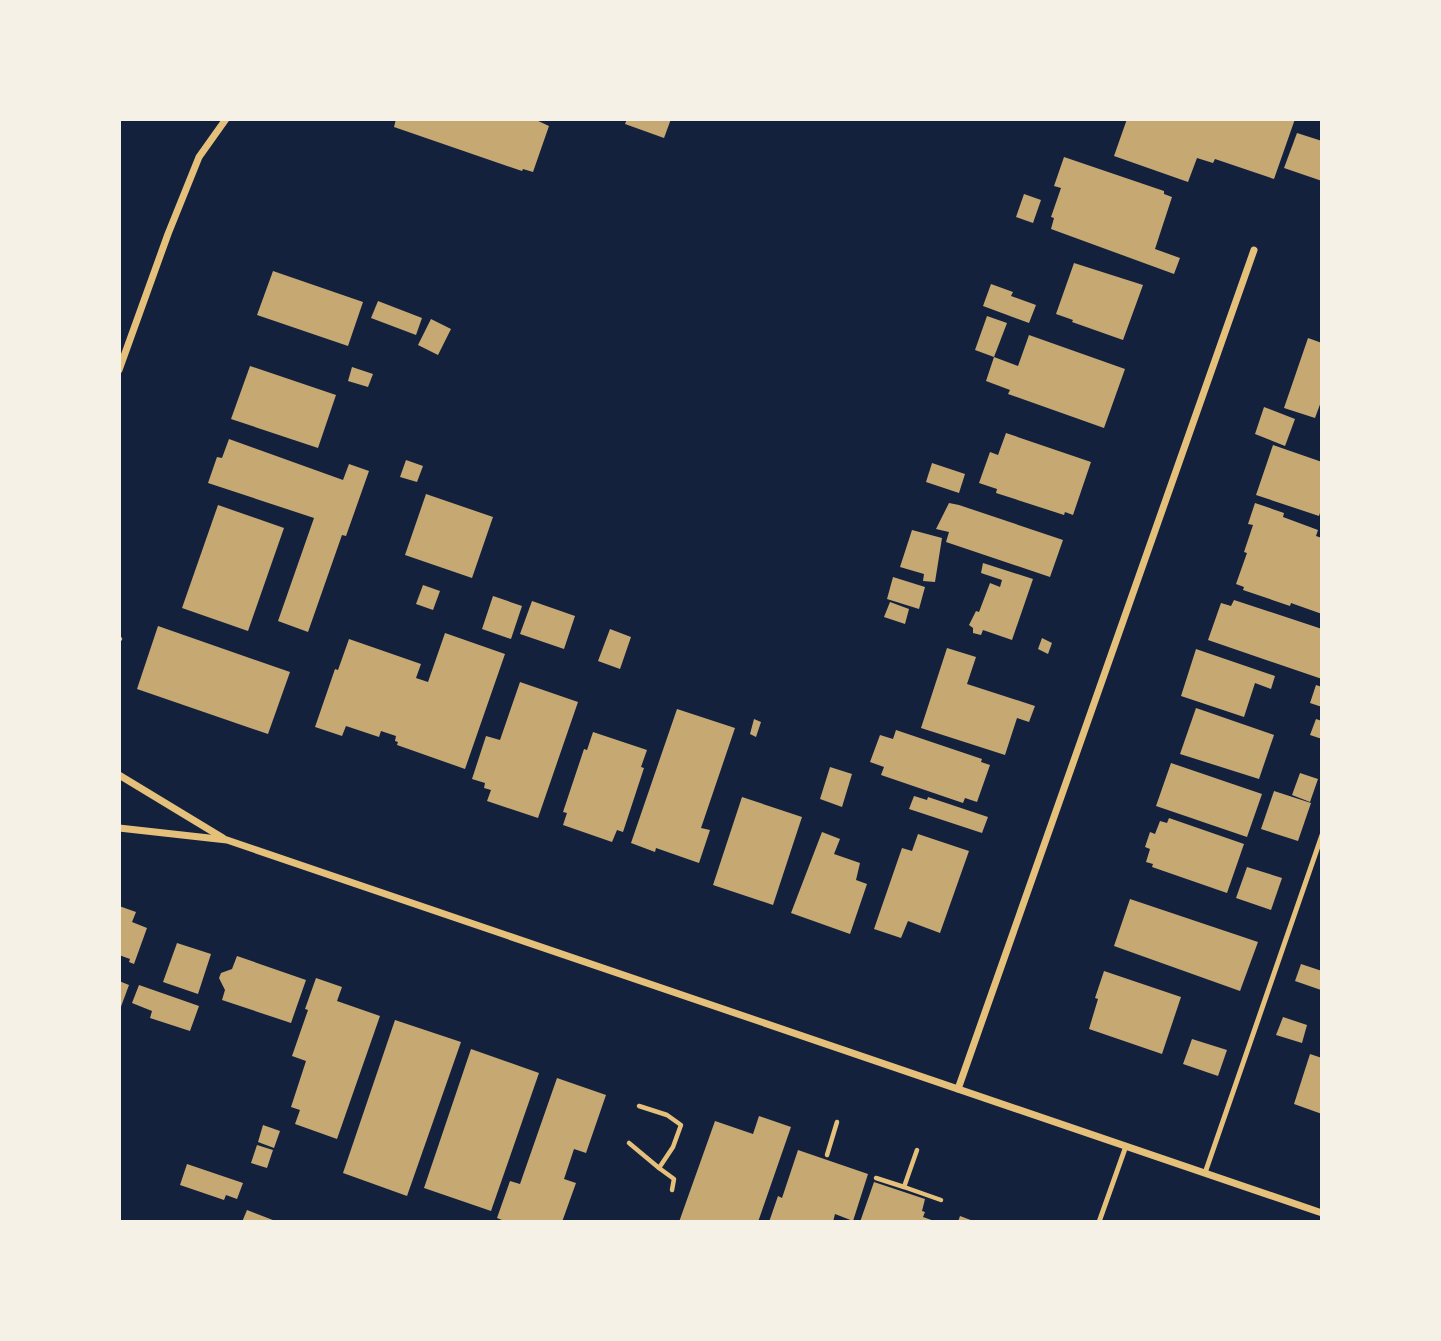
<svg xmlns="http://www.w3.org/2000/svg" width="1441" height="1341" font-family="'PT Serif',serif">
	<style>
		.building { fill: #c6a872 }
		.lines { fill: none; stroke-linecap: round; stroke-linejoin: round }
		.path { stroke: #e5c07b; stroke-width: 4.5 }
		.service { stroke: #e5c07b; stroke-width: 5 }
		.minor { stroke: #e5c07b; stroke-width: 7 }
	</style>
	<rect width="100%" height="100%" fill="#14213d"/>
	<g class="building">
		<polygon points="396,119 534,119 549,126 533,172 523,169 522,171 394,127"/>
		<polygon points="627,119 671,119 664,138 625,124"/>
		<polygon points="1127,119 1295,119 1274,179 1215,159 1213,163 1197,158 1188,182 1114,156"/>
		<polygon points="1297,133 1322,141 1322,181 1284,168"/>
		<polygon points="1064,157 1164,191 1164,194 1172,197 1155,249 1180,258 1174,274 1051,229 1054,218 1051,217 1061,188 1054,186"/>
		<polygon points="1024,194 1041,200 1033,223 1016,217"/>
		<polygon points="1074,263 1143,285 1123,340 1072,322 1073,320 1056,314"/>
		<polygon points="273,271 363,302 348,346 257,315"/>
		<polygon points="991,284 1013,292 1011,296 1036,305 1029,323 983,306"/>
		<polygon points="378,301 422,318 416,335 371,318"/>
		<polygon points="987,316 1007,323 994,357 975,350"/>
		<polygon points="431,319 451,329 438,355 418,345"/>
		<polygon points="1029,335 1125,369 1104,428 1008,394 1010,390 986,381 994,357 1018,366"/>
		<polygon points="1308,338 1322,343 1322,399 1315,418 1284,408"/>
		<polygon points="250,366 336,395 318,448 231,419"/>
		<polygon points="352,367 373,374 368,387 348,381"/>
		<polygon points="1264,407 1295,419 1285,446 1255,434"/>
		<polygon points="1006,433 1091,462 1073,515 1065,512 1064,515 996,493 997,489 979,483 990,452 998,455"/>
		<polygon points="229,439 343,480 349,464 369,471 346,536 342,535 308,632 278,621 314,518 208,483 217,457 222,458"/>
		<polygon points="1273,445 1322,462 1322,514 1320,513 1319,516 1256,495"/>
		<polygon points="406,460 423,466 417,482 400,477"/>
		<polygon points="932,463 965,474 959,493 926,482"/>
		<polygon points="426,494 493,517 472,578 405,555"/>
		<polygon points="949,503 959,505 1063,540 1050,577 946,542 949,532 936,529"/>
		<polygon points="1255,503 1284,513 1283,517 1318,530 1316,536 1322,538 1322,614 1291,603 1290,606 1243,590 1244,587 1236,584 1247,553 1244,552 1253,525 1248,524"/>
		<polygon points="218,505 284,528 248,631 182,608"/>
		<polygon points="912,530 942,538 935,582 923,581 924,574 900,567"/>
		<polygon points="983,563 1033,579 1012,640 983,630 981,635 973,633 973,628 969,625 976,611 979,612 990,583 1000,587 1002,580 981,573"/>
		<polygon points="893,577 925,587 919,609 887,599"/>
		<polygon points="423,585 440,591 433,610 416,604"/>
		<polygon points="493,596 522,606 511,639 482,629"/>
		<polygon points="1234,600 1322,629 1322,679 1208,640 1221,603 1231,606"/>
		<polygon points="532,601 575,616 564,649 520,634"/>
		<polygon points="890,602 909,609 905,624 884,617"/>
		<polygon points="158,626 290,672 268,734 137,689"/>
		<polygon points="610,629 631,637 620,669 598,661"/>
		<polygon points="445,633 505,654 465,769 397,745 398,742 395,741 396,736 381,731 379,737 346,726 342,736 315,727 335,669 338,670 349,639 421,664 416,678 428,682"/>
		<polygon points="1042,638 1052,643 1048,654 1038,649"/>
		<polygon points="947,648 976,657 967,684 1035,706 1029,722 1017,718 1005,755 921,728"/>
		<polygon points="1196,649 1275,676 1271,689 1255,683 1244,717 1181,696"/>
		<polygon points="520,682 578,702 538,818 487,801 491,790 484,788 485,783 472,779 486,736 500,740"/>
		<polygon points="1316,685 1322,687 1322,707 1310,703"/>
		<polygon points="1196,708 1274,735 1259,779 1180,754"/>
		<polygon points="677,709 735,728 701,828 710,830 699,863 656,848 655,852 631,843"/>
		<polygon points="754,719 761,722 756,737 750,734"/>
		<polygon points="1316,719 1322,721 1322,739 1310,735"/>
		<polygon points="896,730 982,759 981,762 990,765 977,802 965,798 963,803 881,775 884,767 870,762 880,735 893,739"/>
		<polygon points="593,732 647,750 641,767 644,768 623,832 617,830 612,842 563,825 567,813 563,812 584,749 587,750"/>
		<polygon points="1171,763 1262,794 1247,837 1156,806"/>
		<polygon points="830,767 852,774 842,807 820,799"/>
		<polygon points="1300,773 1318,779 1310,802 1292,795"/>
		<polygon points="1274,791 1311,803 1298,841 1261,829"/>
		<polygon points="914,796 927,800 928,797 988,817 982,833 909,809"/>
		<polygon points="742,797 802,817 773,905 713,885"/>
		<polygon points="1169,818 1244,844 1227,893 1152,867 1153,864 1146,862 1150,849 1145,847 1150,832 1155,834 1160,821 1167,823"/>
		<polygon points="822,832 840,839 834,854 860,863 856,880 867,884 850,934 791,913"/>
		<polygon points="918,834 969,851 940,933 908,921 901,938 874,929 902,848 912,851"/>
		<polygon points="1247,867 1282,878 1271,910 1236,898"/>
		<polygon points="1130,899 1258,942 1240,991 1114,946"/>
		<polygon points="119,906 136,912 132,922 147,928 134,964 129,962 130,959 119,955"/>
		<polygon points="177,943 211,954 198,994 163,982"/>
		<polygon points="237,956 306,980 291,1023 222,1000 225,990 219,978 221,973 232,969"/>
		<polygon points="1301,964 1322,971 1321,990 1295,981"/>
		<polygon points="1104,971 1181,997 1162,1054 1089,1029 1098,999 1095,998"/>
		<polygon points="316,978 342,987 337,1001 380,1016 337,1139 295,1124 300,1110 291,1107 306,1061 292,1056 308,1010 305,1009"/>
		<polygon points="119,981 129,985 119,1012"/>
		<polygon points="139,985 199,1006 190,1031 150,1018 152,1011 132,1003"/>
		<polygon points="1283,1017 1307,1025 1302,1043 1276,1035"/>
		<polygon points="395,1020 461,1042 407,1196 343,1173"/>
		<polygon points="1192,1039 1227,1050 1218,1076 1183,1064"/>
		<polygon points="471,1049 539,1073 491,1211 424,1188"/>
		<polygon points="1310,1054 1322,1058 1322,1114 1294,1104"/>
		<polygon points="557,1078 606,1095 586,1153 574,1149 564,1179 576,1183 562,1222 507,1222 497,1218 510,1181 520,1184"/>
		<polygon points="759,1116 791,1127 758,1222 679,1222 715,1121 753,1134"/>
		<polygon points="263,1125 280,1131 274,1148 258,1142"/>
		<polygon points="257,1145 273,1150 267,1168 251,1163"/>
		<polygon points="798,1150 868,1174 853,1221 835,1214 833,1222 769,1222 778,1196 782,1198"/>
		<polygon points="187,1164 243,1183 237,1199 226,1195 224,1200 180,1185"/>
		<polygon points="874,1182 925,1199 922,1211 925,1212 923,1217 937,1222 860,1222"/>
		<polygon points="247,1210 278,1222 242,1222"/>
		<polygon points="960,1216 976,1222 958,1222"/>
	</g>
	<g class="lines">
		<g class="path">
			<polyline points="119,638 120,639"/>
			<polyline points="629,1143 659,1168 673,1147 681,1125 667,1115 639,1106"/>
			<polyline points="917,1150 904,1187 941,1200"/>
			<polyline points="827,1155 837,1122"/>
			<polyline points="659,1168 674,1179 672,1190"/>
			<polyline points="876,1178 904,1187"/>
		</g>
		<g class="service">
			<polyline points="1205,1173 1322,835"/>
			<polyline points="1099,1222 1126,1146"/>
		</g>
		<g class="minor">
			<polyline points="119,370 168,234 199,157 226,119"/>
			<polyline points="119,775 223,838"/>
			<polyline points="119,828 227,840 1322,1213"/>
			<polyline points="958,1089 1254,250"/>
		</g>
	</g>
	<rect width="1441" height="1341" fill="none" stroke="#f6f1e7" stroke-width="242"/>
</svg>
